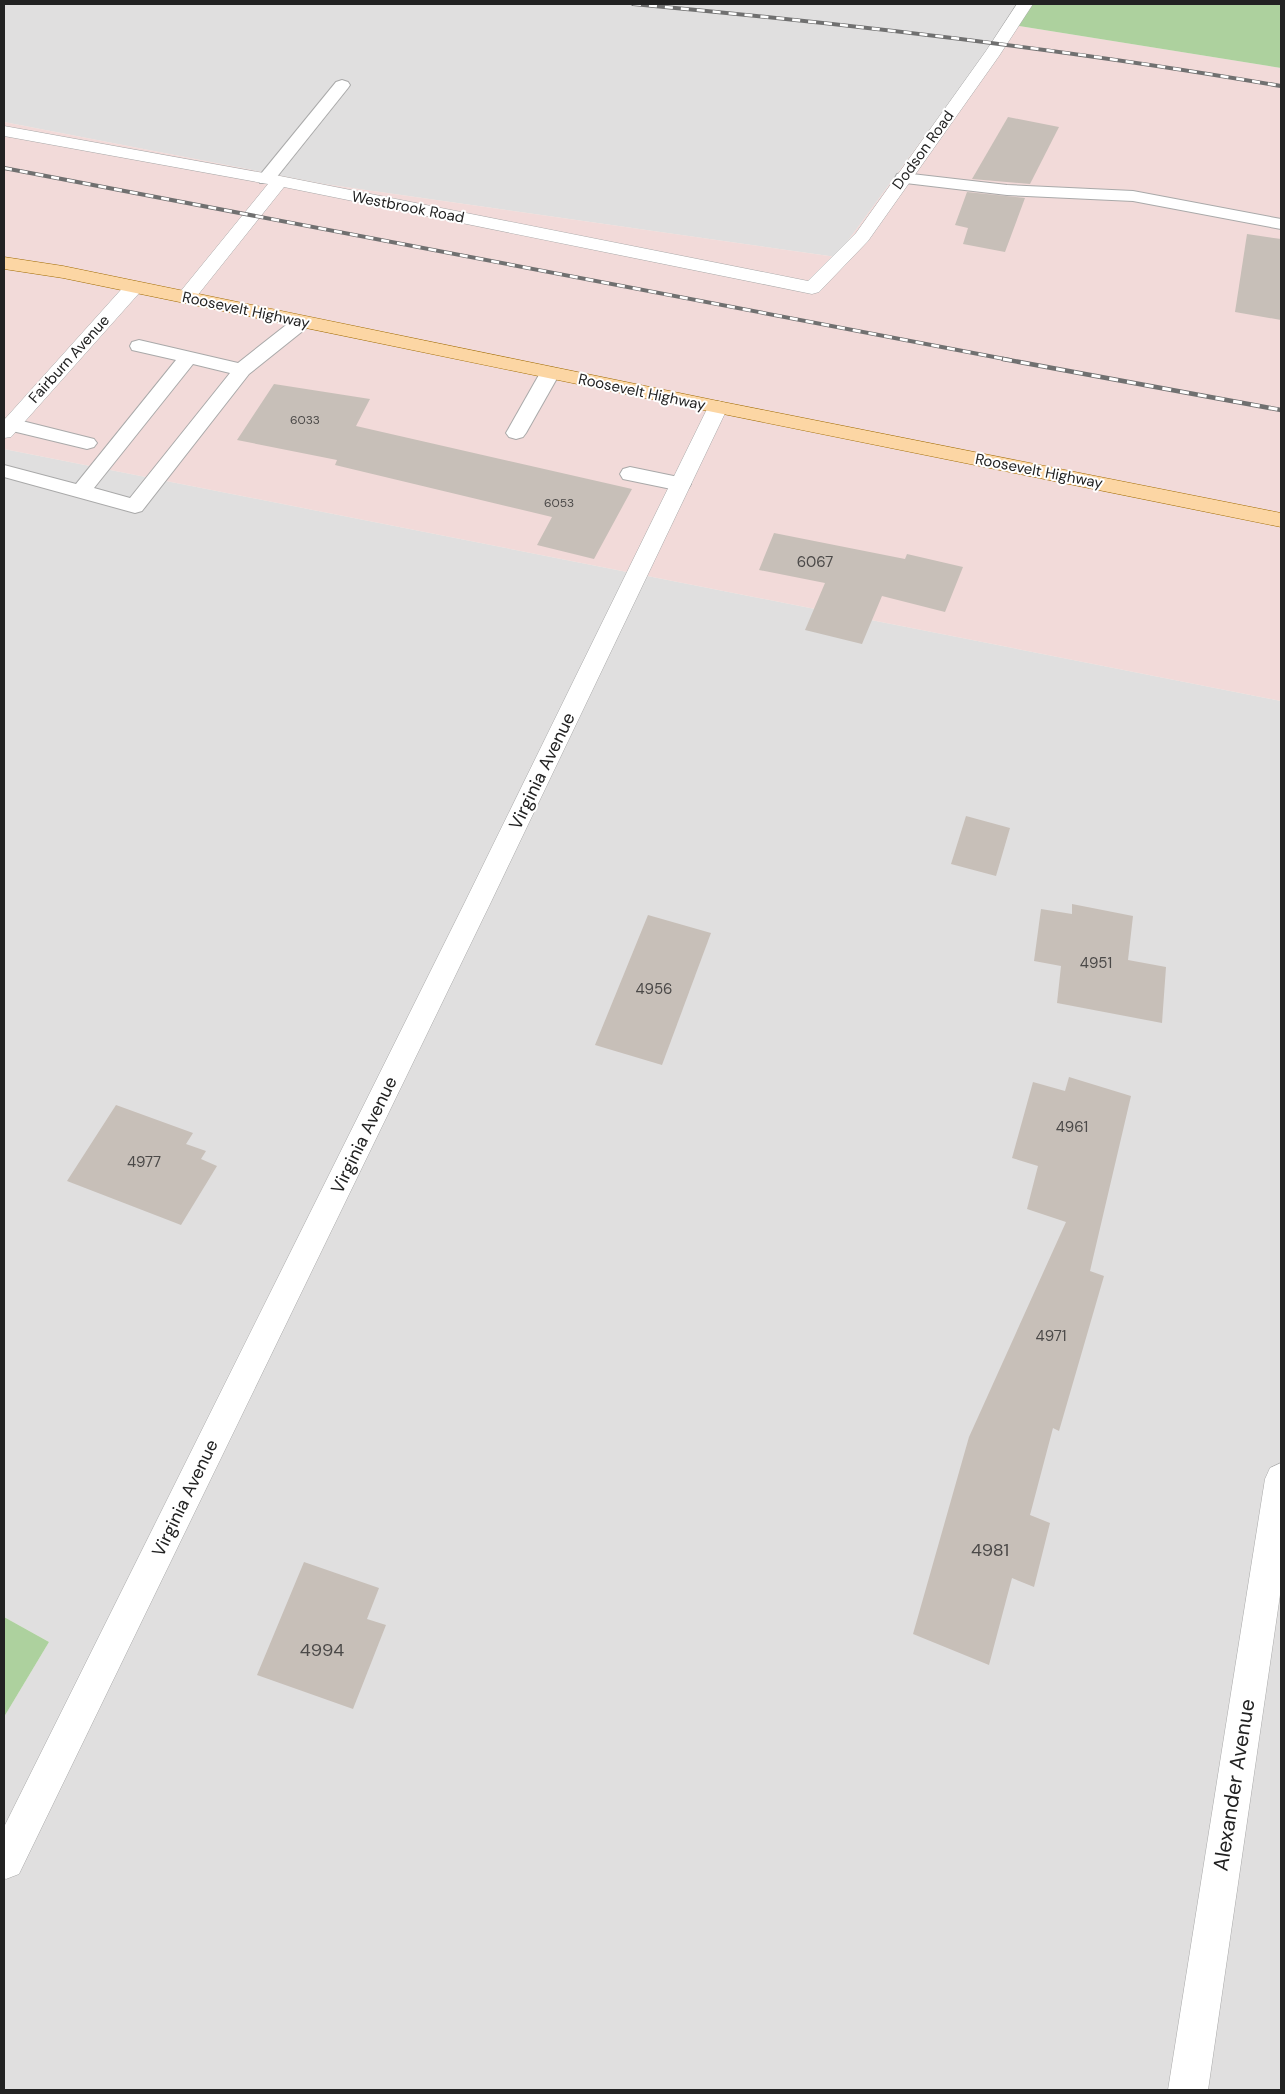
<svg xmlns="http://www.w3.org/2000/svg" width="1285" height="2094" font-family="'DM Sans',sans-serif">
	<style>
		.residential { fill: #e0dfdf }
		.commercial { fill: #f2dad9 }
		.forest { fill: #add19e }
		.building { fill: #c7bfb8 }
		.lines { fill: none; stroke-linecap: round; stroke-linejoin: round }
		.service-casing { stroke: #a9a9a9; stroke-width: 2 }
		.minor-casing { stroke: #a9a9a9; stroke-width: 1 }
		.primary-casing { stroke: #a06b00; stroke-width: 1 }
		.service { fill: #fff; fill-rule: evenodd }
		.minor { fill: #fff; fill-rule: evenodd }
		.primary { fill: #fcd6a4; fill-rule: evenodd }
		.rail-far1-casing { stroke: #707070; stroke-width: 4 }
		.rail-casing { stroke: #707070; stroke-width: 4.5 }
		.rail-far1 { stroke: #fff; stroke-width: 2.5; stroke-dasharray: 8; stroke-linecap: butt }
		.rail { stroke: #fff; stroke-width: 3; stroke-dasharray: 9; stroke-linecap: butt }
		.labels { text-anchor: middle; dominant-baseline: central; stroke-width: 4; stroke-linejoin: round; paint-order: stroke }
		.far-number-label { font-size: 12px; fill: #4b4948 }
		.far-street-label { font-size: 15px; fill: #222; stroke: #fff }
		.number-label { font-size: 15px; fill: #4b4948 }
		.street-label { font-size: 18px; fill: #222; stroke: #fff }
		.near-number-label { font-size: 18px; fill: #4b4948 }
		.near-street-label { font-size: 21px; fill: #222; stroke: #fff }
	</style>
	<rect width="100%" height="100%" fill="#f2efe9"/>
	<g class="residential">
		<polygon points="4,4 1017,4 1007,24 836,257 324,184 4,122"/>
		<polygon points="4,449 1281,701 1281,2090 4,2090 4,1717 49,1642 4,1617"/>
	</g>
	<polygon class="commercial" points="1007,24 1281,68 1281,701 4,449 4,122 324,184 836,257"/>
	<g class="forest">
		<polygon points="1017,4 1281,4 1281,68 1007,24"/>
		<polygon points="4,1617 49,1642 4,1717"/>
	</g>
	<g class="building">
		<polygon points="1008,117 1059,127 1030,184 972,179"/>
		<polygon points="967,192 1025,198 1005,252 963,244 968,228 955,225"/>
		<polygon points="1247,234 1281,239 1281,320 1235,312"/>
		<polygon points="274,384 370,399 356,426 632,489 594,559 537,545 552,517 335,465 337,460 237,440"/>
		<polygon points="774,533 905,559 907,554 963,567 945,612 882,596 862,644 805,630 825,583 759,570"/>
		<polygon points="966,816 1010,828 996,876 951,864"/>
		<polygon points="1072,904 1133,916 1128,960 1166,967 1162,1023 1057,1003 1061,966 1034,961 1041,909 1072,914"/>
		<polygon points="648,915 711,933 662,1065 595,1045"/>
		<polygon points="1069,1077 1131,1096 1090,1271 1104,1276 1059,1431 1053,1428 1030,1515 1050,1523 1034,1587 1012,1578 989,1665 913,1634 969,1437 1066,1222 1027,1209 1038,1166 1012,1158 1033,1082 1065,1091"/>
		<polygon points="116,1105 193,1133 186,1144 206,1151 201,1159 217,1166 181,1225 67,1181"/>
		<polygon points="304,1562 379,1588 367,1619 386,1625 353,1709 257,1675"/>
	</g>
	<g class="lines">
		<defs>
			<g id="service">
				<polygon points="342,80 348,82 350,85 348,88 272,183 260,183 258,179 260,175 336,82"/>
				<polygon points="903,173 1007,185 1133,191 1281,219 1281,229 1133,201 1007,195 897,182 895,178 897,174"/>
				<path d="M302,316L309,318L311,322L309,326L249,374L142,511L135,513L4,477V465L76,484L176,360L132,350L130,346L132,342L139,340L238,363L295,318ZM193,364L230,373L130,498L94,488Z"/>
				<polygon points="550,367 557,369 560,373 526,433 523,437 516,439 509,437 506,433 540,373 543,369"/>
				<polygon points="10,418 94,439 97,443 94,447 87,449 4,429 4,419"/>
				<polygon points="630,467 688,479 691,484 688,489 681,491 623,479 620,474 623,469"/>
			</g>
			<g id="minor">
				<polygon points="1017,4 1033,4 999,56 868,241 819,292 812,294 284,187 193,301 186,303 179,301 176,297 268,184 4,136 4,126 280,176 808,281 856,233 986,51"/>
				<polygon points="134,281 141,283 143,287 141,291 11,437 4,438 4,420 127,283"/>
				<polygon points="718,401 725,403 728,407 491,902 19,1874 6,1879 4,1878 4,1827 465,902 708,407 711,403"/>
				<polygon points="1281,1463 1281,1588 1208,2090 1168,2090 1265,1479 1270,1468"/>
			</g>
			<polygon id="primary" points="4,257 63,266 718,401 1281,513 1281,527 718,413 63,278 4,269"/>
		</defs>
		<use href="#service" class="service-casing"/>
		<use href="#minor" class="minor-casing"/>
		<use href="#primary" class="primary-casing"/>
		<use href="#service" class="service"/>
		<use href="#minor" class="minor"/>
		<use href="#primary" class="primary"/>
		<defs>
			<g id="rail-far1">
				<path d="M633,4C850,24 1066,49 1281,86"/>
				<polyline points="4,168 1010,360"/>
			</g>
			<polyline id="rail" points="1003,359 1281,410"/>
		</defs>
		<use href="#rail-far1" class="rail-far1-casing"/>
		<use href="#rail" class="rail-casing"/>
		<use href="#rail-far1" class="rail-far1"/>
		<use href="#rail" class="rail"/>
	</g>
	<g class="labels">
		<g class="far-number-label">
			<text x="305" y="420">6033</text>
			<text x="559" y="503">6053</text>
		</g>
		<g class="far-street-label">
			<text transform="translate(923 150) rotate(-54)">Dodson Road</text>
			<text transform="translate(408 207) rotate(11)">Westbrook Road</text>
			<text transform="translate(246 310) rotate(12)">Roosevelt Highway</text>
			<text transform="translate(69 359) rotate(-48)">Fairburn Avenue</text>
			<text transform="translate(642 392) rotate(12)">Roosevelt Highway</text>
			<text transform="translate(1039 471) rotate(11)">Roosevelt Highway</text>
		</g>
		<g class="number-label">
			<text x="815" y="562">6067</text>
			<text x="1096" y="963">4951</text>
			<text x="654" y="989">4956</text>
			<text x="1072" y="1127">4961</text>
			<text x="144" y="1162">4977</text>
			<text x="1051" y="1336">4971</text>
		</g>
		<g class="street-label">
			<text transform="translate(542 771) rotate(-64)">Virginia Avenue</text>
			<text transform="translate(364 1135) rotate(-64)">Virginia Avenue</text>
			<text transform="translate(185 1498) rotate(-64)">Virginia Avenue</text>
		</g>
		<g class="near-number-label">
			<text x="990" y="1550">4981</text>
			<text x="322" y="1650">4994</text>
		</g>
		<g class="near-street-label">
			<text transform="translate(1234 1785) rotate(-81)">Alexander Avenue</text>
		</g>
	</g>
	<rect width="1285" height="2094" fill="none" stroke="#222222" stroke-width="10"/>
</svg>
